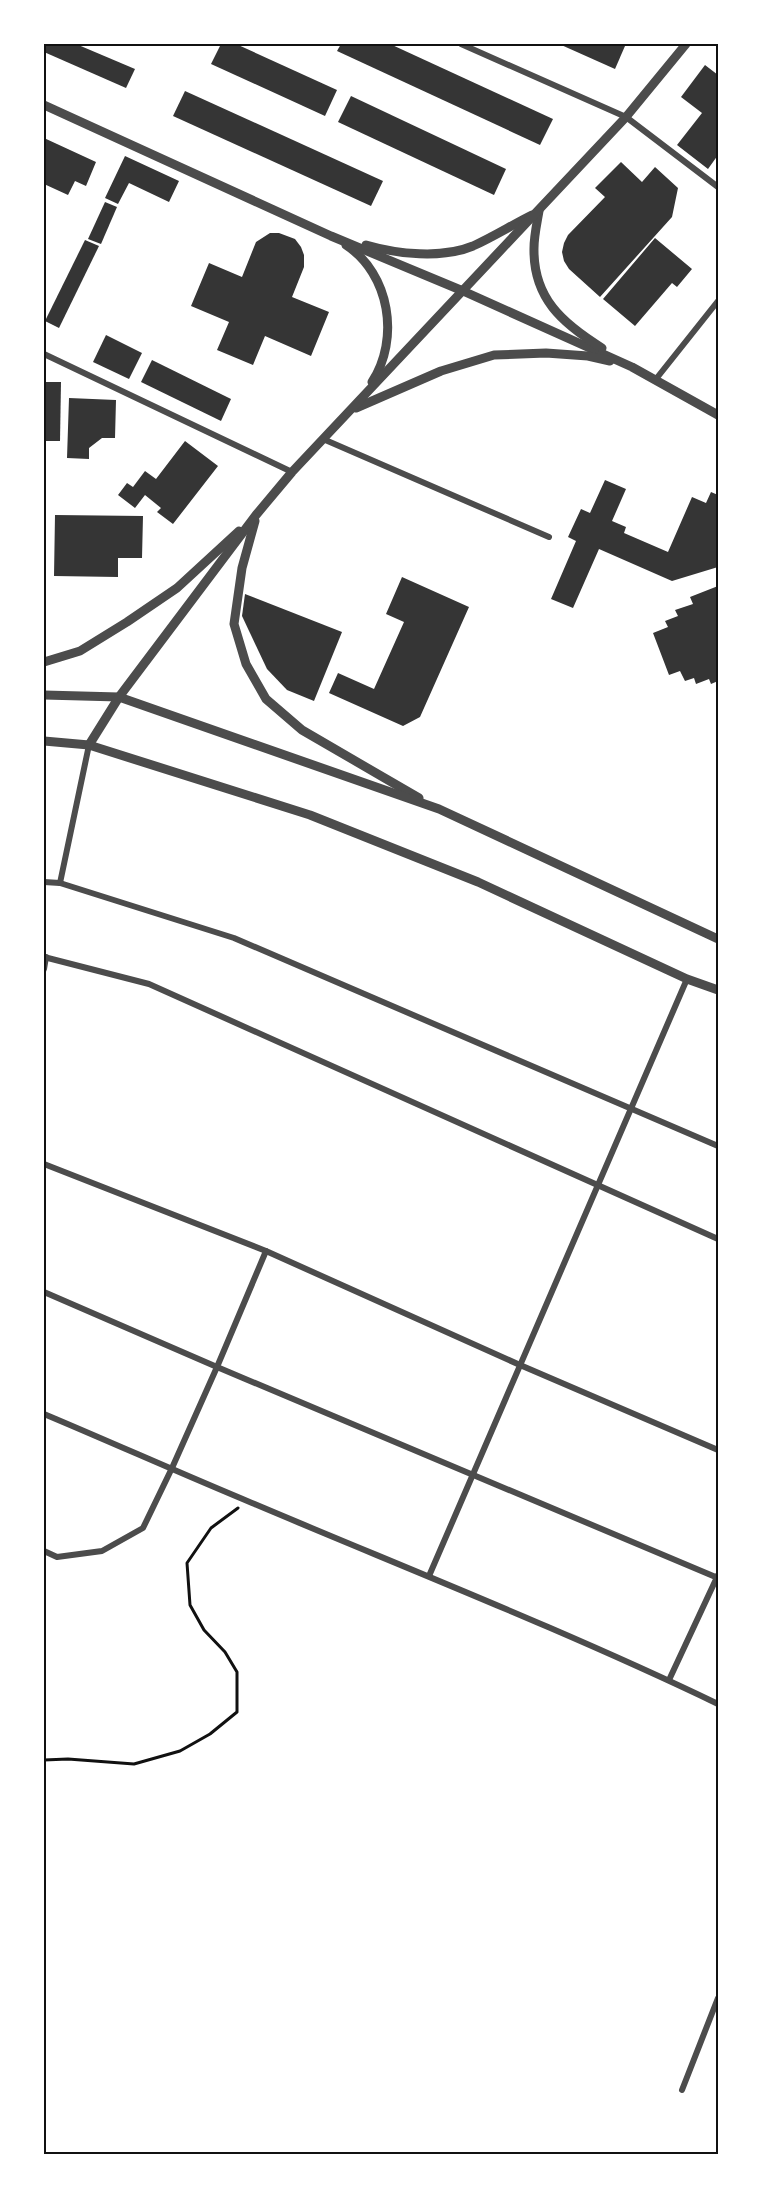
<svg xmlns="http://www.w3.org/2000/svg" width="762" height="2198" font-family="'Space Grotesk',sans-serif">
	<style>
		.building { fill: #353535 }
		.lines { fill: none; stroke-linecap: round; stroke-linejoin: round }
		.path { stroke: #111; stroke-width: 3 }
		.minor { stroke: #4c4c4c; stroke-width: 6 }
		.tertiary { stroke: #4c4c4c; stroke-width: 9 }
		.neatline { fill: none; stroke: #111; stroke-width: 2 }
	</style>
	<rect width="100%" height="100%" fill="#fff"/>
	<g class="building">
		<polygon points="44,44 76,44 135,69 126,88 44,52"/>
		<polygon points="221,44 236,44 337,90 325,116 211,64"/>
		<polygon points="341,44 390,44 553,119 540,145 337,51"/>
		<polygon points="559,44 619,44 625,46 615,69"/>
		<polygon points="705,65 718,75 718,155 708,169 677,145 702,113 681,97"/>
		<polygon points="185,91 383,181 371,206 173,116"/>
		<polygon points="351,96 506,169 494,195 338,122"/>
		<polygon points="44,138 96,162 86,186 75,181 68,195 44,184"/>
		<polygon points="125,156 179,181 169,202 129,183 118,204 105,198"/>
		<polygon points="621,162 642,182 655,167 678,188 672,217 600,297 569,269 564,261 562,252 564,243 568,235 605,197 595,188"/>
		<polygon points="105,202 117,207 101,244 88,239"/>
		<polygon points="270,233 279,233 295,239 301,247 304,255 304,267 292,297 329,312 311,356 265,336 253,365 217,350 229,322 191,306 209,263 242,277 256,242"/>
		<polygon points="655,238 692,269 677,287 672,283 635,326 603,299"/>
		<polygon points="85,240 99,246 59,328 45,321"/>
		<polygon points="106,335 142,353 129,379 93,362"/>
		<polygon points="152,360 231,399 221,421 141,382"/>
		<polygon points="44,382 61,382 60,441 44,441"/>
		<polygon points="69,398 116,400 115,438 102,438 89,448 89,459 67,458"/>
		<polygon points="185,441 218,466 173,524 157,512 161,508 145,495 135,508 118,495 127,483 133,487 145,471 156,479"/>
		<polygon points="605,480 626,489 612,521 626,527 624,533 668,552 692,497 706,503 711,492 718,495 718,567 672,581 599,549 573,608 551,599 576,541 568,537 581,509 590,513"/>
		<polygon points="55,515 143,516 142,558 118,558 118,577 54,576"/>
		<polygon points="402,577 469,607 420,717 403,726 329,693 338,673 374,689 404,622 386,614"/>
		<polygon points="718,586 718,681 711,684 709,679 696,684 694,678 685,681 680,671 669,675 653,633 668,627 665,621 678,616 675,610 693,604 690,597"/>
		<polygon points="245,594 342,632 314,701 287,690 267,669 242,616"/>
	</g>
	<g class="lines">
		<polyline class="path" points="44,1760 68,1759 134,1764 180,1751 210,1734 237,1712 237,1672 225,1652 204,1630 190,1605 187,1563 211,1528 238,1508"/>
		<g class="minor">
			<polyline points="461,44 626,117 718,187"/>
			<polyline points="44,354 292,472"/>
			<polyline points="656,379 718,301"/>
			<polyline points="323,439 549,537"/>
			<polyline points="44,882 60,883 234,938 718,1146"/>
			<polyline points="60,883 89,745"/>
			<polyline points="44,957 149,984 718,1239"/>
			<polyline points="44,969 46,957"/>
			<polyline points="44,1164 266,1251 520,1365 718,1450"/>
			<polyline points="44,1292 217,1367 718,1578"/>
			<path d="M44,1414C113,1443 182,1474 252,1503C408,1569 566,1631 718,1704"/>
			<polyline points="44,1551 57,1557 102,1551 143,1528 172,1468 217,1367 266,1251"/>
			<polyline points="429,1576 687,979"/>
			<polyline points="669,1680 718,1575"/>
			<polyline points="682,2090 718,1998"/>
		</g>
		<g class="tertiary">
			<polyline points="44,105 331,236 463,291 632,367 718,415"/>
			<path d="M539,211C537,223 534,236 534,248C533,298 562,323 602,348"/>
			<path d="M346,245C390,274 400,339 372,382"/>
			<path d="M366,245C397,254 442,259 473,246C493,237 512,225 532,215"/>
			<polyline points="356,408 441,371 494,355 546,353 588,356 610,361"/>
			<polyline points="255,521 242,568 234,624 246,664 266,699 302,730 419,798"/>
			<polyline points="44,662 80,651 127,622 177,588 239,531"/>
			<polyline points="44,695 119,697 439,809 718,939"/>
			<polyline points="44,741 89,745 310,815 478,882 687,979 718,990"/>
			<polyline points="89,745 119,697 256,515 292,472 626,117 686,44"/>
		</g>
	</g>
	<rect width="762" height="2198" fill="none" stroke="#ffffff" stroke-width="90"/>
	<rect x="45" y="45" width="672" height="2108" class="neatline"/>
</svg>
